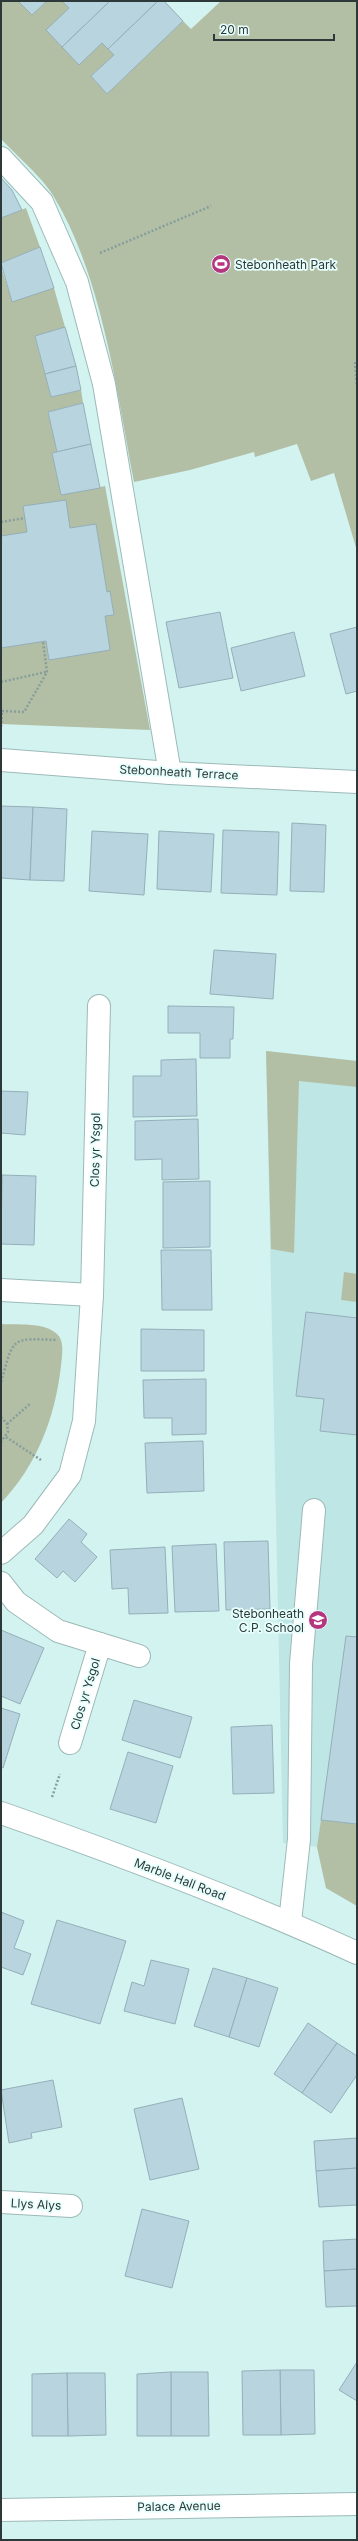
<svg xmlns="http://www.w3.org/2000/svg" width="358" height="2541" font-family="Inter,sans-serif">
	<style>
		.built { fill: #bee6e4 }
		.green { fill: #b2bfa5 }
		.building { fill: #b8d4de; stroke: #94afb9 }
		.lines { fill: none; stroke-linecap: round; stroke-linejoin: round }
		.minor-casing { stroke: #9cbab8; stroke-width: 24 }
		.path { stroke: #879e9d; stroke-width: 2.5; stroke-dasharray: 2 2; stroke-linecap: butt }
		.minor { stroke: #fff; stroke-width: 22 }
		.labels { text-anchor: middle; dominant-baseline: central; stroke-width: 3.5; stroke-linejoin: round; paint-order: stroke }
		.poi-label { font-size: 12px; fill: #2d3939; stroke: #e6fffd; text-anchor: start }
		.street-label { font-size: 12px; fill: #2d3939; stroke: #e6fffd }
	</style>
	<rect width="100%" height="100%" fill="#d3f3f1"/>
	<polygon class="built" points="266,1051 357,1061 357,1906 326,1888 317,1847 283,1843"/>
	<g class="green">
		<path d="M1,1H18L32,15L47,1H62L114,55L91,76L107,94L183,21L191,29L221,1H357V551L334,473L311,481L297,444L255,457L254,452L190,470L134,482C117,393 102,276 54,197C44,179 16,155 1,139Z"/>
		<polygon points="26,208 40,247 1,263 1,218"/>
		<polygon points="1,267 12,301 54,288 65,327 35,337 51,397 81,390 83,403 48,412 57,452 52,453 61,495 105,486 150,730 1,724"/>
		<polygon points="266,1051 357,1061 357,1087 299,1081 294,1253 271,1249"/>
		<polygon points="344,1272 357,1274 357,1302 341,1300"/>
		<path d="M1,1324C17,1325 45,1322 57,1334C65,1341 62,1357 61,1366C55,1418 37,1465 1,1503Z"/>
		<polygon points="321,1820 357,1824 357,1906 326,1888 317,1847"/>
	</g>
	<g class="building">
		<polygon points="18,1 47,1 32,15"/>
		<polygon points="64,1 110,1 62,47 46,30 69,8 63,2"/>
		<polygon points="110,1 158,1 108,49 102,43 79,65 62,47"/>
		<polygon points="158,1 164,1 183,21 107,94 91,76 114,55 108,49"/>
		<polygon points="1,178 12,190 22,210 1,218"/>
		<polygon points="40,247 54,288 12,302 1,263"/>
		<polygon points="65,327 76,366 45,374 35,336"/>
		<polygon points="76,366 81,390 51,397 45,374"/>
		<polygon points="83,403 91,444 57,452 48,412"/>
		<polygon points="91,444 100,488 61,495 52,453"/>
		<polygon points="66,500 70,528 96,524 107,592 110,591 114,615 105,616 110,650 49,660 46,641 1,648 1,536 27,532 23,506"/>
		<polygon points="220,612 233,678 179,688 166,622"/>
		<polygon points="357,627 357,691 346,694 330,634"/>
		<polygon points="294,632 305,676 241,691 231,648"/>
		<polygon points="1,806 33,807 30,880 1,878"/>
		<polygon points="33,807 67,809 64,881 30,880"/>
		<polygon points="292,823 326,825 324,892 290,891"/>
		<polygon points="223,830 279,832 277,895 221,893"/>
		<polygon points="92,831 148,834 144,895 89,891"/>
		<polygon points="159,831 214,834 211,892 157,889"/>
		<polygon points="214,950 276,954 273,999 210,994"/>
		<polygon points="168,1006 234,1007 233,1039 230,1039 230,1058 200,1058 200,1033 168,1033"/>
		<polygon points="196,1059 197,1116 133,1117 133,1076 161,1076 161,1060"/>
		<polygon points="1,1091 28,1092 25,1135 1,1133"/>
		<polygon points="198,1119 199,1179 162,1180 162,1159 135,1160 135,1121"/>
		<polygon points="2,1175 36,1176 34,1245 1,1244"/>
		<polygon points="210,1181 210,1247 163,1248 163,1182"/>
		<polygon points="161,1250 211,1250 212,1310 162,1310"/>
		<polygon points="306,1312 357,1318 357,1435 320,1431 324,1399 296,1396"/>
		<polygon points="141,1329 204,1330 204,1371 141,1371"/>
		<polygon points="206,1379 206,1434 172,1435 172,1418 144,1418 143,1380"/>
		<polygon points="203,1441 204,1491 147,1493 145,1443"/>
		<polygon points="69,1519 87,1534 81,1542 97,1557 75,1582 63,1571 57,1578 35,1559"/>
		<polygon points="268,1541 270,1609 226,1610 224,1542"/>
		<polygon points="216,1544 219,1611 175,1612 172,1546"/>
		<polygon points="165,1547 168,1613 129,1614 128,1588 112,1589 110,1550"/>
		<polygon points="1,1630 44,1648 20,1704 1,1696"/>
		<polygon points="346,1636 357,1637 357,1824 321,1820"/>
		<polygon points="134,1700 192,1717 180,1758 122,1740"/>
		<polygon points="1,1708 20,1714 3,1768 1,1767"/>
		<polygon points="272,1725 274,1793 233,1794 231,1727"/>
		<polygon points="128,1752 173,1766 156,1823 110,1809"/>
		<polygon points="1,1912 24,1921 14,1948 31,1954 23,1975 1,1967"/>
		<polygon points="57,1920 126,1941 100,2024 31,2004"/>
		<polygon points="151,1960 189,1969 175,2024 124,2011 132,1982 144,1986"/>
		<polygon points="213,1968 247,1978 229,2037 194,2026"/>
		<polygon points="247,1978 278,1988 259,2047 229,2037"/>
		<polygon points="308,2023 337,2043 302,2093 274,2074"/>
		<polygon points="337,2043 357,2056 357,2075 331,2113 302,2093"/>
		<polygon points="53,2080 62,2127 31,2133 32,2138 9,2143 1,2090"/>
		<polygon points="182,2098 199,2169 150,2180 134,2109"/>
		<polygon points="357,2138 357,2168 316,2171 314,2141"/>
		<polygon points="357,2168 357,2205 319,2207 316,2171"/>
		<polygon points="142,2209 189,2221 172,2288 125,2276"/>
		<polygon points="357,2239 357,2269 324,2271 323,2241"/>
		<polygon points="357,2269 357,2306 326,2307 324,2271"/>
		<polygon points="357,2362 357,2401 339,2390"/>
		<polygon points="280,2370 314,2370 315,2434 281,2435"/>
		<polygon points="280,2370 281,2435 243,2435 242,2371"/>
		<polygon points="171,2372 208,2372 209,2436 171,2436"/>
		<polygon points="171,2372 171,2436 137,2436 137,2374"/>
		<polygon points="67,2373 105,2373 106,2435 68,2436"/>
		<polygon points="67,2373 68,2436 32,2436 32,2374"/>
	</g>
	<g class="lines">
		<defs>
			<g id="minor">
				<polyline points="1,158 42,202 77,282 104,384 170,773"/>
				<polyline points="1,760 170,773 357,782"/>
				<polyline points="1,1290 92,1295"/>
				<polyline points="1,1553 33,1525 70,1475 84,1421 92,1295 99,1006"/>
				<polyline points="1,1583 16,1602 58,1631 100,1644"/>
				<polyline points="70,1743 100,1644 139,1656"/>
				<path d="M1,1813C121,1855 241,1900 357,1953"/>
				<polyline points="290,1922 299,1839 301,1664 314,1510"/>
				<polyline points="1,2202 71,2206"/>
				<polyline points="1,2510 357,2504"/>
			</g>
		</defs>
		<use href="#minor" class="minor-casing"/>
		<g class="path">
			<polyline points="100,253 211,206"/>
			<polyline points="355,362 357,386"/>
			<polyline points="1,522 25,518"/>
			<polyline points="1,682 46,672"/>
			<polyline points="1,727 2,711 24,712 47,672 43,642"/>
			<path d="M1,1382C14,1337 10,1338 57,1340"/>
			<polyline points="1,1417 7,1424 8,1432 1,1442"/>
			<polyline points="7,1424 31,1403"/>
			<polyline points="6,1437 41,1460"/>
			<polyline points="52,1797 60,1774"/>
		</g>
		<use href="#minor" class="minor"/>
	</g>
	<defs>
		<symbol id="stadium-disc" viewBox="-11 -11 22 22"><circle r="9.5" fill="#b6357f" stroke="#e6fffd"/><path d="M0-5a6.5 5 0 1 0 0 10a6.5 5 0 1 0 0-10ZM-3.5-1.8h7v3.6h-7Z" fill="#fff"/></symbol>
		<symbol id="school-disc" viewBox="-11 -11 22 22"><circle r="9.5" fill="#b6357f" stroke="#e6fffd"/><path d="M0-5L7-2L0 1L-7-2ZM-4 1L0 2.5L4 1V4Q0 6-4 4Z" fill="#fff"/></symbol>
	</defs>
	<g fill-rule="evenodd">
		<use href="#stadium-disc" x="210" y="253" width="22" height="22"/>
		<use href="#school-disc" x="307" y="1609" width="22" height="22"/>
	</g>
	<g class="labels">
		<g class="poi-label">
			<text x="235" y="264">Stebonheath Park</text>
			<text x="304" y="1613" text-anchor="end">Stebonheath<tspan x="304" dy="14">C.P. School</tspan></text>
		</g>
		<g class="street-label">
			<text transform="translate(179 772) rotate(3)">Stebonheath Terrace</text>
			<text transform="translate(95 1150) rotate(-89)">Clos yr Ysgol</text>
			<text transform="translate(85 1694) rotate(-73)">Clos yr Ysgol</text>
			<text transform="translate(180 1879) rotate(21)">Marble Hall Road</text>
			<text transform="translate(36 2204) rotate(3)">Llys Alys</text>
			<text transform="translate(179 2506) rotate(-1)">Palace Avenue</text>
		</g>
	</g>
	<rect width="358" height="2541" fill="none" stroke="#2d3939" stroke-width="4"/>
	<path d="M214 34v6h120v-6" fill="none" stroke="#2d3939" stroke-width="2"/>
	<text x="220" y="34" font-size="12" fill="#2d3939" stroke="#e6fffd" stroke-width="3" paint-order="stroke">20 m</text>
</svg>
